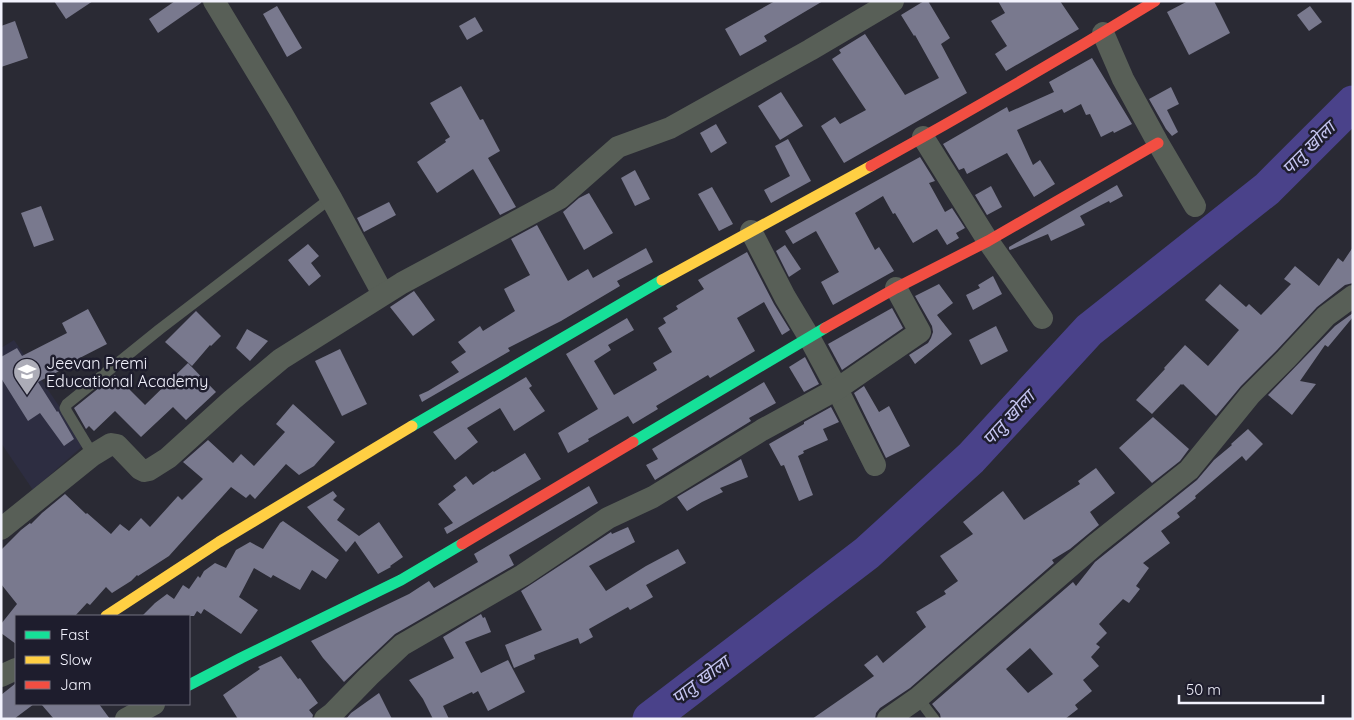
<svg xmlns="http://www.w3.org/2000/svg" width="1354" height="720" font-family="Quicksand,'Noto Sans Devanagari',sans-serif">
	<style>
		.built { fill: #2d2d41 }
		.lines { fill: none; stroke-linecap: round; stroke-linejoin: round }
		.river { stroke: #4a428a; stroke-width: 35 }
		.building { fill: #79798e; fill-rule: evenodd }
		.lane { stroke: #585f57; stroke-width: 11 }
		.street { stroke: #585f57; stroke-width: 22 }
		.fast { stroke: #16e098; stroke-width: 11 }
		.slow { stroke: #ffcf43; stroke-width: 11 }
		.jam { stroke: #f24e42; stroke-width: 11 }
		.labels { text-anchor: middle; dominant-baseline: central; stroke-width: 5; stroke-linejoin: round; paint-order: stroke }
		.poi-label { font-size: 16px; fill: #f2f2fd; stroke: #1e1d2d; text-anchor: start }
		.water-label { font-size: 18px; font-style: italic; fill: #c5c5f1; stroke: #1e1d2d }
	</style>
	<rect width="100%" height="100%" fill="#2a2a34"/>
	<polygon class="built" points="14,340 85,444 33,490 1,443 1,348"/>
	<g class="lines">
		<polyline class="river" points="650,719 867,553 971,458 1089,330 1267,189 1353,103"/>
	</g>
	<g class="building">
		<polygon points="54,1 93,1 66,19"/>
		<polygon points="175,1 201,1 201,3 158,33 149,19"/>
		<polygon points="775,1 823,1 764,36 767,41 740,56 725,29"/>
		<polygon points="924,1 928,1 950,38 941,44 967,93 844,163 821,126 835,117 840,124 866,110 832,59 841,53 839,50 865,34 905,95 939,78 915,35 914,36 901,15"/>
		<polygon points="998,1 1060,1 1079,29 1006,71 995,54 1007,46 991,21 1005,13"/>
		<polygon points="1188,1 1214,1 1230,33 1189,55 1167,12"/>
		<polygon points="277,6 302,48 287,57 263,14"/>
		<polygon points="1310,6 1322,22 1309,31 1297,15"/>
		<polygon points="475,17 483,31 467,40 459,26"/>
		<polygon points="15,21 28,58 1,67 1,26"/>
		<polygon points="1092,58 1132,124 1114,133 1113,131 1101,137 1090,114 1086,115 1081,104 1064,113 1062,109 1017,130 1033,165 1040,160 1055,184 1034,197 1007,153 967,174 964,168 959,170 943,144 1007,107 1009,112 1054,92 1049,82"/>
		<polygon points="461,86 480,120 483,119 500,151 488,158 516,207 500,215 473,169 437,193 417,162 446,142 445,140 450,137 430,103"/>
		<polygon points="1171,87 1179,104 1167,110 1178,132 1172,136 1166,129 1149,99"/>
		<polygon points="781,92 803,126 780,140 758,106"/>
		<polygon points="716,124 727,143 711,153 700,133"/>
		<polygon points="788,139 811,181 771,203 764,190 790,176 775,146"/>
		<polygon points="920,157 935,181 929,183 945,212 952,208 965,228 956,233 959,238 947,245 937,229 913,243 895,213 893,214 883,196 855,213 875,250 879,247 894,271 833,305 821,282 839,272 816,231 793,244 785,231"/>
		<polygon points="635,170 650,199 635,206 621,178"/>
		<polygon points="1117,185 1123,196 1110,203 1109,201 1080,216 1085,225 1051,241 1048,234 1010,250 1009,249 1009,247"/>
		<polygon points="991,186 1002,207 987,215 975,195"/>
		<polygon points="712,187 733,224 719,231 698,194"/>
		<polygon points="589,193 613,233 584,250 563,212 579,198"/>
		<polygon points="389,202 396,215 364,232 357,218"/>
		<polygon points="41,206 54,240 34,247 21,213"/>
		<polygon points="537,225 568,281 588,269 593,278 646,248 653,262 617,281 620,286 561,321 508,348 510,351 422,402 419,395 428,391 459,372 451,362 466,352 458,342 480,326 483,331 515,311 504,289 530,275 511,239"/>
		<polygon points="308,244 319,256 311,263 321,276 309,286 288,260"/>
		<polygon points="785,245 801,269 789,277 776,251"/>
		<polygon points="1353,247 1353,283 1345,285 1317,307 1277,350 1241,386 1216,416 1183,384 1182,385 1181,384 1152,414 1136,400 1165,369 1164,368 1185,345 1208,366 1239,330 1205,300 1220,284 1246,307 1249,304 1261,315 1291,284 1284,279 1295,266 1319,286 1338,258 1343,262"/>
		<polygon points="747,252 774,304 790,330 782,335 764,302 737,318 755,351 710,378 708,375 656,406 658,409 633,424 628,416 588,439 589,441 568,453 558,433 598,409 566,354 627,318 634,330 608,345 611,350 594,361 614,395 657,370 653,363 672,352 658,328 666,323 663,318 678,309 676,306 704,289 698,280"/>
		<polygon points="993,276 1002,294 973,310 966,295 980,288 978,285"/>
		<polygon points="939,284 953,303 937,315 952,334 915,364 909,355 928,343 931,338 933,332 932,326 915,296"/>
		<polygon points="414,291 435,320 413,336 390,307"/>
		<polygon points="892,308 903,328 842,370 828,344"/>
		<polygon points="88,309 107,344 66,365 67,367 38,382 57,412 58,411 74,439 64,446 40,413 28,421 1,378 1,357 17,348 22,356 67,333 62,323"/>
		<polygon points="196,311 221,336 211,346 210,345 192,366 165,342"/>
		<polygon points="1353,313 1353,317 1328,347 1325,345 1300,381 1316,384 1292,415 1268,395 1335,326"/>
		<polygon points="996,326 1008,351 981,365 969,340"/>
		<polygon points="247,329 268,341 250,361 236,348"/>
		<polygon points="340,349 367,404 342,416 315,361"/>
		<polygon points="805,357 819,384 804,392 789,367"/>
		<polygon points="188,363 216,392 186,420 173,407 141,437 115,411 94,431 89,426 86,429 74,408 115,375 145,405"/>
		<polygon points="526,377 532,386 529,388 545,411 514,431 500,408 467,428 478,442 455,460 433,432"/>
		<polygon points="764,382 776,403 749,418 751,421 655,480 646,465 658,459 652,449"/>
		<polygon points="864,386 879,412 889,406 910,446 886,458 854,393"/>
		<polygon points="293,404 335,442 314,466 299,475 286,464 255,499 250,494 246,498 231,487 169,556 138,576 137,575 131,581 112,593 106,587 90,605 87,603 75,616 16,616 16,644 1,633 1,624 17,604 1,584 1,550 21,530 30,523 31,524 42,513 65,494 86,514 87,513 111,534 120,524 129,531 141,518 150,527 178,496 182,500 203,479 183,462 208,440 233,463 241,454 254,466 285,432 276,424"/>
		<polygon points="831,407 839,422 823,429 828,440 803,451 804,453 798,456 813,495 799,501 784,465 781,466 769,444 804,424 804,422"/>
		<polygon points="1153,417 1189,449 1180,461 1152,483 1119,448"/>
		<path d="M1248,429L1263,444L1246,461L1242,456L1195,496L1196,498L1177,513L1180,517L1161,531L1170,543L1143,563L1149,568L1136,586L1140,589L1129,603L1123,599L1099,624L1107,633L1096,644L1100,647L1091,657L1099,666L1083,680L1092,691L1075,705L1078,709L1065,719H941L940,714L932,704L1073,582L1076,586L1095,562L1197,480L1214,460L1232,445L1231,444ZM1030,648L1053,674L1028,693L1006,669Z"/>
		<polygon points="525,453 541,479 447,534 444,528 453,523 438,504 456,490 453,486 466,476 473,485 493,471 494,472"/>
		<polygon points="741,459 748,477 720,488 723,492 702,502 687,511 677,497"/>
		<polygon points="1096,468 1115,493 1090,512 1099,525 1070,549 1052,560 1054,563 910,688 880,708 876,713 875,719 812,719 874,676 864,665 877,655 883,663 926,627 916,612 946,594 944,591 958,581 940,556 973,534 963,522 1003,491 1024,520 1080,484 1078,481"/>
		<polygon points="589,486 598,503 509,555 514,565 395,634 344,682 323,658 311,641 409,594 429,581 434,588 478,562 474,554"/>
		<polygon points="333,491 337,496 333,500 345,509 337,520 359,536 379,522 403,557 390,566 391,567 378,574 355,541 346,552 307,507"/>
		<polygon points="283,521 339,560 326,579 312,570 300,590 273,575 271,578 254,568 239,597 258,610 241,634 204,609 201,614 197,611 194,616 142,616 155,603 167,594 174,599 183,585 189,589 198,576 200,578 204,571 215,563 226,568 236,550 250,542 263,549 280,523"/>
		<polygon points="628,527 635,542 589,566 606,591 646,566 678,549 686,563 646,585 653,597 630,610 628,607 589,629 593,637 580,644 578,638 534,655 535,659 514,668 505,645 542,630 521,591 611,532 612,534"/>
		<polygon points="481,614 483,618 485,617 491,632 465,642 481,673 508,660 525,692 488,711 478,691 473,694 472,692 443,706 449,719 433,719 423,699 409,680 454,658 443,637"/>
		<polygon points="281,656 298,679 300,678 318,703 309,710 313,715 312,719 238,719 223,695 260,669 258,667"/>
		<polygon points="16,683 16,704 34,704 14,719 1,719 1,695"/>
		<polygon points="379,693 392,719 346,719 351,713"/>
		<polygon points="41,704 99,704 110,719 54,719"/>
	</g>
	<g class="lines">
		<g class="lane">
			<polyline points="93,455 67,412 65,408 67,404 160,329 331,198"/>
			<polyline points="918,698 934,719"/>
		</g>
		<g class="street">
			<polyline points="214,1 281,112 331,198 383,294"/>
			<polyline points="1103,33 1123,79 1158,143 1195,206"/>
			<polyline points="923,137 988,241 1042,318"/>
			<polyline points="751,231 785,297 809,337 837,389 875,465"/>
			<polyline points="1,529 93,455 111,444 117,445 140,469 144,471 149,470 168,458 232,400 281,359 402,283 560,198 618,147 670,128 810,50 893,1"/>
			<polyline points="1,676 16,669"/>
			<polyline points="126,719 154,704"/>
			<polyline points="325,719 333,713 369,676 402,645 523,575 608,518 653,497 762,430 837,389 920,332 896,288"/>
			<polyline points="888,719 918,698 1095,545 1189,470 1250,395 1286,359 1326,316 1353,296"/>
		</g>
		<g class="fast">
			<polyline points="412,426 662,280"/>
			<polyline points="633,442 825,328"/>
			<polyline points="189,685 241,658 401,580 462,544"/>
		</g>
		<g class="slow">
			<polyline points="662,280 871,166"/>
			<polyline points="106,616 219,542 412,426"/>
		</g>
		<g class="jam">
			<path d="M871,166C967,113 1062,58 1155,1"/>
			<polyline points="825,328 896,288 988,241 1158,143"/>
			<polyline points="462,544 633,442"/>
		</g>
	</g>
	<defs>
		<symbol id="school-pin" viewBox="-11 -11 22 30"><path d="M0 17L-7.5 6A9.5 9.5 0 1 1 7.5 6Z" fill="#acacb7" stroke="#1e1d2d"/><path d="M0-5L7-2L0 1L-7-2ZM-4 1L0 2.5L4 1V4Q0 6-4 4Z" fill="#fff"/></symbol>
	</defs>
	<g fill-rule="evenodd">
		<use href="#school-pin" x="11" y="356" width="32" height="43"/>
	</g>
	<g class="labels">
		<g class="poi-label">
			<text x="46" y="363">Jeevan Premi<tspan x="46" dy="18">Educational Academy</tspan></text>
		</g>
		<g class="water-label">
			<text transform="translate(1308 148) rotate(-45)">पातु खोला</text>
			<text transform="translate(1008 418) rotate(-47)">पातु खोला</text>
			<text transform="translate(700 680) rotate(-37)">पातु खोला</text>
		</g>
	</g>
	<rect width="1354" height="720" fill="none" stroke="#f2f2fd" stroke-width="5"/>
	<rect x="15" y="615" width="175" height="90" fill="#1e1d2d" stroke="#737280"/>
	<rect x="25" y="631" width="25" height="8" fill="#16e098" stroke="#737280"/>
	<text x="60" y="640" font-size="15" fill="#f2f2fd">Fast</text>
	<rect x="25" y="656" width="25" height="8" fill="#ffcf43" stroke="#737280"/>
	<text x="60" y="665" font-size="15" fill="#f2f2fd">Slow</text>
	<rect x="25" y="681" width="25" height="8" fill="#f24e42" stroke="#737280"/>
	<text x="60" y="690" font-size="15" fill="#f2f2fd">Jam</text>
	<path d="M1179 695v8h144v-8" fill="none" stroke="#f2f2fd" stroke-width="2.5"/>
	<text x="1186" y="695" font-size="15" fill="#f2f2fd" stroke="#1e1d2d" stroke-width="4" paint-order="stroke">50 m</text>
</svg>
